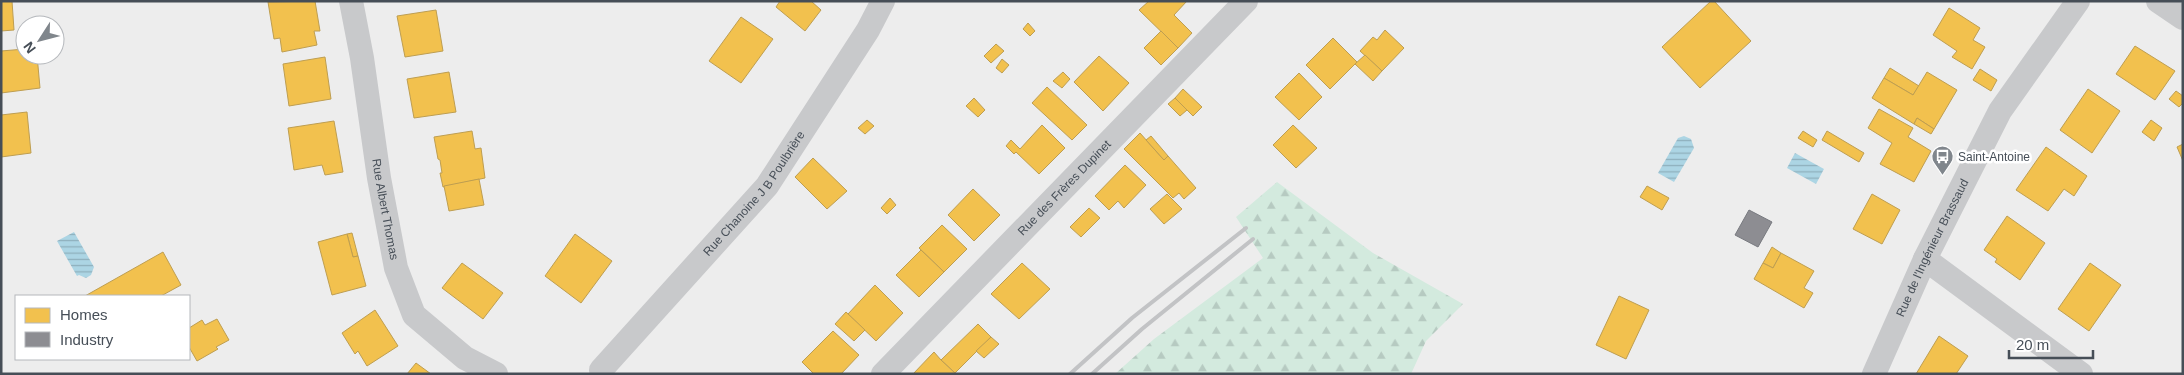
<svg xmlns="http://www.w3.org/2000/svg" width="2184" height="375" font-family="Helvetica,sans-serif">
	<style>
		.forest { fill: url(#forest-firs) }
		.water { fill: url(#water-rules) }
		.homes { fill: #f2c14e; stroke: #be9e51 }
		.industry { fill: #8d8d92; stroke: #787a80 }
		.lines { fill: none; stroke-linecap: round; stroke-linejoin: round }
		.minor { stroke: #c8c9cb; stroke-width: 24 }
		.rail { stroke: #c2c3c5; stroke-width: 4 }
		.labels { text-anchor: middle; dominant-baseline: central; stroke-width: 5; stroke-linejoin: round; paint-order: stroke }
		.poi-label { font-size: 12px; fill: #464e57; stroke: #fff; text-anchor: start }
		.street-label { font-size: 12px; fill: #464e57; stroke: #fff }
	</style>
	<defs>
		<pattern id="forest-firs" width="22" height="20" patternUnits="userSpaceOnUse" patternTransform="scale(1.25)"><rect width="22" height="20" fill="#d3eade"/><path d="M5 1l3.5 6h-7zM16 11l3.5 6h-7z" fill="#b6cac1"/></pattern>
		<pattern id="water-rules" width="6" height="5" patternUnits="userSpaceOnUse" patternTransform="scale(1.25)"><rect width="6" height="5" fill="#acd5e4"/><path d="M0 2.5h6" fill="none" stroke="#8eafbc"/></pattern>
	</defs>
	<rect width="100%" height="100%" fill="#ededed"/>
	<polygon class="forest" points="1277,182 1373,253 1463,304 1426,341 1411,374 1115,374 1154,339 1263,258 1236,217"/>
	<g class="water">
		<polygon points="1684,136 1691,139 1694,148 1674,182 1658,173 1678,138"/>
		<polygon points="1795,153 1824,169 1816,184 1787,168"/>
		<polygon points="74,232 94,267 91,275 86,278 79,275 77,276 57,241"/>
	</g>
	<g class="homes">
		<polygon points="1,1 12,1 14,30 1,31"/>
		<polygon points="315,1 320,31 314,31 317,45 282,52 280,38 274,39 268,2"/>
		<polygon points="780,1 811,1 821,10 805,31 776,7"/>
		<polygon points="1149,1 1187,1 1174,15 1192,33 1178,48 1139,10"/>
		<polygon points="1711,1 1714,1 1751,41 1700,88 1662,47"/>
		<polygon points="1949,8 1980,28 1973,40 1985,47 1972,69 1952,57 1957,51 1933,35"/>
		<polygon points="436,10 443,51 405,57 397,16"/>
		<polygon points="741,17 773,39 741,83 709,61"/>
		<polygon points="1028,23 1035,31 1030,36 1023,29"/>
		<polygon points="1385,30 1404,48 1382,71 1360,51 1373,37 1377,40"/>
		<polygon points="1161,31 1178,48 1161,65 1144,48"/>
		<polygon points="1333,38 1357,62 1330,89 1306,65"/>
		<polygon points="996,44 1004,51 991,63 984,56"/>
		<polygon points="2135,46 2175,71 2155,100 2116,74"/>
		<polygon points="25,49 25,55 37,55 40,88 1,93 1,51"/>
		<polygon points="1365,55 1382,71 1373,81 1355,64"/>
		<polygon points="1099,56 1129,83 1103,111 1074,82"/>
		<polygon points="325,57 331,99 289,106 283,64"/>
		<polygon points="1002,59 1009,65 1002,73 996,68"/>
		<polygon points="1890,68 1919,86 1913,95 1884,78"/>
		<polygon points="1980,69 1997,80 1991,91 1973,80"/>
		<polygon points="449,72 456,112 414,118 407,79"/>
		<polygon points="1063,72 1070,79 1062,88 1053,81"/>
		<polygon points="1927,72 1957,90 1934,129 1917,118 1914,124 1872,98 1884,78 1913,95"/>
		<polygon points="1299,73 1322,97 1299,120 1275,97"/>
		<polygon points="1047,87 1087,125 1072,140 1032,103"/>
		<polygon points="1183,89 1202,107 1193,116 1175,98"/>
		<polygon points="2088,89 2120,111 2092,153 2060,130"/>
		<polygon points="2176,91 2183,96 2183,103 2179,107 2169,99"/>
		<polygon points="974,98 985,110 978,117 966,106"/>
		<polygon points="1175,98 1187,110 1180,116 1168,104"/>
		<polygon points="1879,109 1913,128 1908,137 1931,151 1914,182 1880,164 1892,143 1868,128"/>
		<polygon points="27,112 31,153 1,157 1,115"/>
		<polygon points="1917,118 1934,129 1931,134 1914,124"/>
		<polygon points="867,120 874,126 865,134 858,128"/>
		<polygon points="2151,120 2162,128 2154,141 2142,132"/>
		<polygon points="334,121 343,172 325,175 322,165 294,170 288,128"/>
		<polygon points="1042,125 1065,148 1039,174 1016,152 1014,154 1006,146 1011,140 1020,149"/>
		<polygon points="1293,125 1317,148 1296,168 1273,145"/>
		<polygon points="472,131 475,149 481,148 485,178 443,187 440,173 442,173 440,160 438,159 434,137"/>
		<polygon points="1803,131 1817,140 1813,147 1798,138"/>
		<polygon points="1827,131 1864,153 1859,162 1822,140"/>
		<polygon points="1140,133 1164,160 1168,156 1196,188 1184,199 1179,193 1173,198 1124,149"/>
		<polygon points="1151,136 1168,156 1164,160 1146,140"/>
		<polygon points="2183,144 2183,161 2177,147"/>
		<polygon points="2046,147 2087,176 2074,196 2064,189 2048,211 2016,190"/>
		<polygon points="813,158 847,191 827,209 795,177"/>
		<polygon points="1125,165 1146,185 1124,208 1118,201 1109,210 1095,196"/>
		<polygon points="479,179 484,205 449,211 444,186"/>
		<polygon points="1647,186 1669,198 1662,210 1640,197"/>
		<polygon points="973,189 1000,215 974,241 948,215"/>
		<polygon points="1167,194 1182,209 1164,224 1150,209"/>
		<polygon points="1872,194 1900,210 1882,244 1853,229"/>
		<polygon points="890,198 896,205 887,214 881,208"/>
		<polygon points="1089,208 1100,218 1081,237 1070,227"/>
		<polygon points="2007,216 2045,243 2020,280 1995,262 1997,259 1984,250"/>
		<polygon points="942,225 967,249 944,272 919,248"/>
		<polygon points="352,233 358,256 353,257 347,234"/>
		<polygon points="347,234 353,257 358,256 366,286 332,295 318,242"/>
		<polygon points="575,234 612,261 581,303 545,276"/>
		<polygon points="1772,247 1781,253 1773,268 1763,263"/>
		<polygon points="921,250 944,272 919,297 896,275"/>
		<polygon points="163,252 181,285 161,296 85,296"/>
		<polygon points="1781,253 1814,271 1804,288 1813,293 1804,308 1754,279 1763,263 1773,268"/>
		<polygon points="462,263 503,293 483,319 442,288"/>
		<polygon points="1022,263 1050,289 1019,319 991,294"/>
		<polygon points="2090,263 2121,285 2089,331 2058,309"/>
		<polygon points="875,285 903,313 876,341 848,314"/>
		<polygon points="1619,296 1649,310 1626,359 1596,345"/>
		<polygon points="375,310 398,346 367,366 358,351 355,354 342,333"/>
		<polygon points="846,312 865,330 854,341 835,324"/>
		<polygon points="217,319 229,340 216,347 218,349 197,361 189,347 189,328 202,320 205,325"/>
		<polygon points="978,324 991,337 955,373 941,360"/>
		<polygon points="833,331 859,355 841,374 814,374 802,362"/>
		<polygon points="1939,336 1968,356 1956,374 1916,374"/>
		<polygon points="991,337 999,344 984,358 976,351"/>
		<polygon points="934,352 941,360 956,374 913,374"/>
		<polygon points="416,363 431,374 407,374"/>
	</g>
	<polygon class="industry" points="1749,210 1772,222 1758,247 1735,235"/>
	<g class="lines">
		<g class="minor">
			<path id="s1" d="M351,1L362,58L379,178L396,268L414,315L465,358L496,374"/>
			<polyline points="2158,1 2183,18"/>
			<polyline points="1925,259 2081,374"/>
			<path id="s2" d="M601,370L767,186L868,30L883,1"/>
			<path id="s3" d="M883,374L1246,1"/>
			<path id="s4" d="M1874,374L1925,259L2000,111L2078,1"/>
		</g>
		<g class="rail">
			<polyline points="1070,374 1132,318 1246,228"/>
			<polyline points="1092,374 1142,329 1253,239"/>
		</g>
	</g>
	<defs>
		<symbol id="bus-pin" viewBox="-11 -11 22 30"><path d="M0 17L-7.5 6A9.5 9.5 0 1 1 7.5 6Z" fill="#80868c" stroke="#fff"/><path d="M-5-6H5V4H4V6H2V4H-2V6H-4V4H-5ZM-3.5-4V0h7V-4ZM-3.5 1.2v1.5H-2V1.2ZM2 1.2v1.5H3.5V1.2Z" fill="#fff"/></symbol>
	</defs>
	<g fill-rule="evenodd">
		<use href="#bus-pin" x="1930" y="144" width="25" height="34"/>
	</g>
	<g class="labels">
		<g class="poi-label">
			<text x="1958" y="157">Saint-Antoine</text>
		</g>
		<g class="street-label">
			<text stroke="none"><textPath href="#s3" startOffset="260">Rue des Frères Dupinet</textPath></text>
			<text stroke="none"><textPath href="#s2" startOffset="234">Rue Chanoine J B Poulbrière</textPath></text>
			<text stroke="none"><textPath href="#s1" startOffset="211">Rue Albert Thomas</textPath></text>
			<text stroke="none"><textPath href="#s4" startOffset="139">Rue de l'Ingénieur Brassaud</textPath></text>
		</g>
	</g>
	<rect width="2184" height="375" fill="none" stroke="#464e57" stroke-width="5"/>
	<rect x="15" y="295" width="175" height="65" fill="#ffffff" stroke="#b5b8bc"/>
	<rect x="25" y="308" width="25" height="15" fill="#f2c14e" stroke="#b5b8bc"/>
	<text x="60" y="320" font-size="15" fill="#464e57">Homes</text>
	<rect x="25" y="332" width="25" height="15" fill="#8d8d92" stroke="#b5b8bc"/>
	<text x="60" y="345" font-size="15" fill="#464e57">Industry</text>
	<g transform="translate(40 40) rotate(234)"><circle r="24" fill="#ffffff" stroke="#b5b8bc"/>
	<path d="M0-4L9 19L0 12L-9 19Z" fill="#80868c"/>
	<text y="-8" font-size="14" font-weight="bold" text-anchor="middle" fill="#464e57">N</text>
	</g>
	<path d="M2009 350v8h84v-8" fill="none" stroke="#464e57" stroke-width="2.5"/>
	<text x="2016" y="350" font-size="15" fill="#464e57" stroke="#ffffff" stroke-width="4" paint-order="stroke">20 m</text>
</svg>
